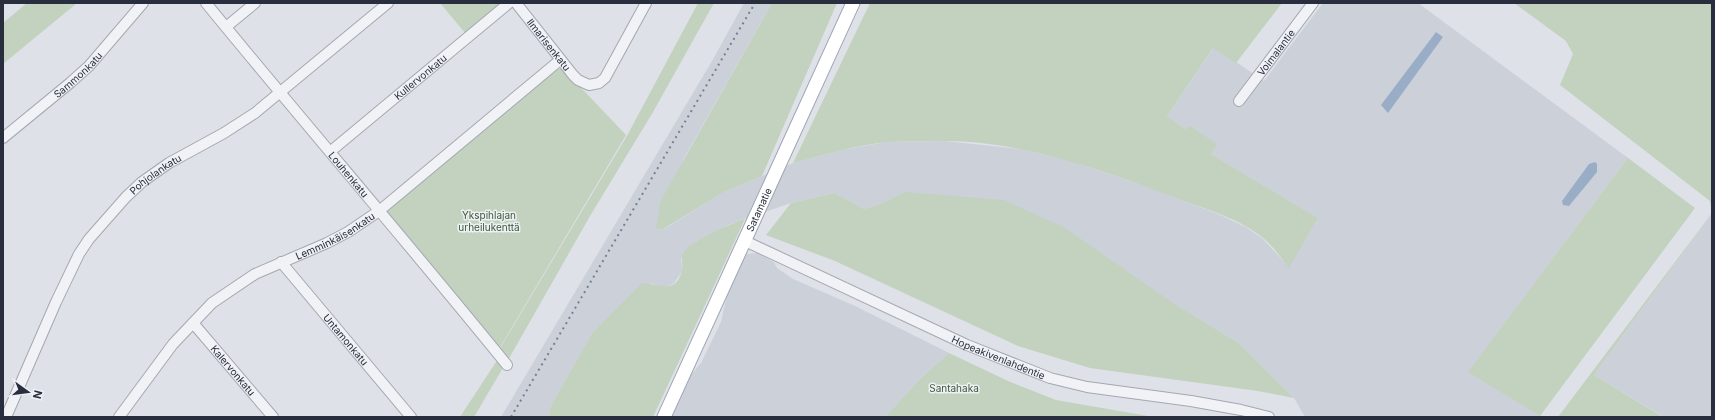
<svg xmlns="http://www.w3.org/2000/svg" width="1715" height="420" font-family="Inter,sans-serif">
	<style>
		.built { fill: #ccd0d9 }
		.green { fill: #c3d1bf }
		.water { fill: #9aadc7 }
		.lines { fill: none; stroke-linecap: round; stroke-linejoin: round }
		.minor-casing { stroke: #a4a8b1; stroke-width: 12 }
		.major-casing { stroke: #9ea5b3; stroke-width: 15 }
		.minor { stroke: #f0f2f6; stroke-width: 10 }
		.major { stroke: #fff; stroke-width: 13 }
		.rail { stroke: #788090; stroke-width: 2; stroke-dasharray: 2 4; stroke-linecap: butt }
		.labels { text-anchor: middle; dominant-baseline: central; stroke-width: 3; stroke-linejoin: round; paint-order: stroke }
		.street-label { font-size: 10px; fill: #282e3e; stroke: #edf0f5 }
		.park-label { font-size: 10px; fill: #3a5935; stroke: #edf0f5 }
	</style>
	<rect width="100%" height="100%" fill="#dee1e7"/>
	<g class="built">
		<polygon points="744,3 772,3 683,160 664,229 722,193 793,163 846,149 887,142 944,141 1021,149 1071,161 1156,190 1218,214 1246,227 1263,239 1289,267 1318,218 1211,154 1216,144 1189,125 1185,129 1167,116 1214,47 1264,81 1323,3 1418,3 1628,158 1469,372 1542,417 1305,417 1294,398 1240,344 1170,301 904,192 880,204 864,209 835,193 791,203 730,224 697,241 683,252 681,260 683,270 674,283 665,288 657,286 651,283 628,298 592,333 556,397 550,408 549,417 501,417 712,61"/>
		<polygon points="1712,213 1712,417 1664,417 1594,375"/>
		<polygon points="758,253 774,262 777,268 793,279 855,306 949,353 921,378 885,417 669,417 686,381 701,363 721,322 729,286 743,256 747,254"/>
	</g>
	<g class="green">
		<polygon points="27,3 77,3 3,64 3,23"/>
		<polygon points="440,3 503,3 466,34"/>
		<polygon points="698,3 714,3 653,112 590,216 507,362 499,350 628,134"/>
		<polygon points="772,3 837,3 762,176 722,193 663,229 656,229 660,202"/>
		<path d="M870,3H1282L1236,63L1213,48L1167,116L1185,129L1189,125L1217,144L1211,154L1318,218L1289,268C1281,258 1273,246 1263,238C1240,219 1209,210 1181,200C1108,172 1021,140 942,141C924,141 905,141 888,142C855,145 824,155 793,163Z"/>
		<polygon points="1514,3 1712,3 1712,213 1594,375 1663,417 1558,417 1712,213 1710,201 1560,85 1573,54 1566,41"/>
		<polygon points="555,69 563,69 626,135 499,349 384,211"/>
		<polygon points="1628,158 1695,208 1540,416 1468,372"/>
		<polygon points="904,192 1004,200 1065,228 1170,301 1240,344 1294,398 1258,391 1090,368 1018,346 835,261 766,235 791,203 835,193 864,209 880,204"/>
		<path d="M745,219L653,417H549L550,408L556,397L592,333L642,283C657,283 675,296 682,271C684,265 680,258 683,253C690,241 732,223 745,219Z"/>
		<polygon points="949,353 1008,381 1056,400 1154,417 885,417 921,378"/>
		<polygon points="498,359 504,366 474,417 460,417"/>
	</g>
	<g class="water">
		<polygon points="1436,32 1443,37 1388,113 1381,105"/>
		<polygon points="1595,162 1597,164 1597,172 1569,206 1563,205 1562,201 1589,164"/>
	</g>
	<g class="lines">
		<defs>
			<g id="minor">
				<path id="s1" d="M206,3C305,124 408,243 507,365"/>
				<path id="s2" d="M516,3L573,75L578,80L589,85L599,83L605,78L646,3"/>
				<polyline points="226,27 255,3"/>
				<path id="s3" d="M1239,101L1313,3"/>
				<path id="s4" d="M3,138L70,83L89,66L143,3"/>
				<path id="s5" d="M331,151L509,3"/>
				<path id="s6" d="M745,241L967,345L1050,378L1087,387L1191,401L1241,410L1269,417"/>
				<path id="s7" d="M281,262L411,417"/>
				<path id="s8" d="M193,323L273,417"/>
				<path id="s9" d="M6,417L56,302L79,254L89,239L126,197L142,182L169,163L224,133L255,113L388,3"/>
				<path id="s10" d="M119,417L173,344L212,303L255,274L327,243L348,232L379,211L560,60"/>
			</g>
			<g id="major">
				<path id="s11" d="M664,417L853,3"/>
			</g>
		</defs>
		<use href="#minor" class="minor-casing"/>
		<use href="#major" class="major-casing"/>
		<use href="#minor" class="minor"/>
		<use href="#major" class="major"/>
		<polyline class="rail" points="511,417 755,3"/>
	</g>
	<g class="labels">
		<g class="street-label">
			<text stroke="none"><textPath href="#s2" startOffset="53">Ilmarisenkatu</textPath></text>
			<text stroke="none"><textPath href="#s3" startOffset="61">Voimalantie</textPath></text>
			<text stroke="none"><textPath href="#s4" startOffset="98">Sammonkatu</textPath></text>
			<text stroke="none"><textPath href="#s5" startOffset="116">Kullervonkatu</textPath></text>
			<text stroke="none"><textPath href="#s1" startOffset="223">Louhenkatu</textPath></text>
			<text stroke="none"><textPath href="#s9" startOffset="290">Pohjolankatu</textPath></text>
			<text stroke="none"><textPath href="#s11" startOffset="228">Satamatie</textPath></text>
			<text stroke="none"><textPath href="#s10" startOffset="288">Lemminkäisenkatu</textPath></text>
			<text stroke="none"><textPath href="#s7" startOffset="101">Untamonkatu</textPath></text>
			<text stroke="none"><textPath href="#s6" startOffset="279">Hopeakivenlahdentie</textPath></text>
			<text stroke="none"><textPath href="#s8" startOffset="62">Kalervonkatu</textPath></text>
		</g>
		<g class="park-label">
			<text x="489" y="215">Ykspihlajan<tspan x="489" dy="12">urheilukenttä</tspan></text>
			<text x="954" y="388">Santahaka</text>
		</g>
	</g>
	<rect width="1715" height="420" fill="none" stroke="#282e3e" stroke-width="8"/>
	<g transform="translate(28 392) rotate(104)" stroke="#edf0f5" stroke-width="3" paint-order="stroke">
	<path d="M0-3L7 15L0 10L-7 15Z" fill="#282e3e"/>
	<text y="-6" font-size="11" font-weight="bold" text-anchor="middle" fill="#282e3e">N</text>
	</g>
</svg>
